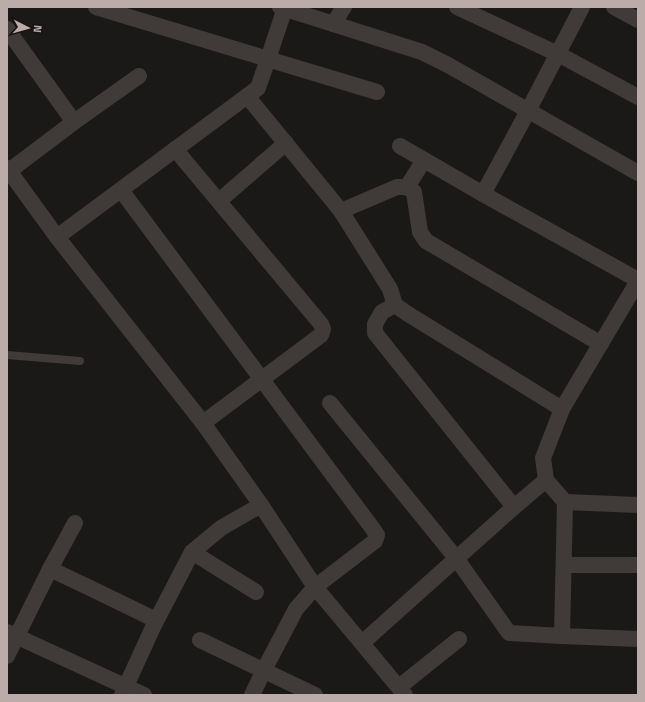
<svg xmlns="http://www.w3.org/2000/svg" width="645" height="702" font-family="'Titillium Web',sans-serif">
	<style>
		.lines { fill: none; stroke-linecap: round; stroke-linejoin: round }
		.service { stroke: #403b39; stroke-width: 8 }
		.minor { stroke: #403b39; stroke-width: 16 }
	</style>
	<rect width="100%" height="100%" fill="#1b1918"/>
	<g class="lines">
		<polyline class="service" points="7,355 80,361"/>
		<g class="minor">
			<polyline points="96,7 377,92"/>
			<polyline points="280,7 422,52 448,65 638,173"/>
			<polyline points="457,7 558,54 638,97"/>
			<polyline points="614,7 638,20"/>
			<polyline points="333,24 344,7"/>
			<polyline points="7,29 74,122"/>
			<polyline points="247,96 341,211 390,289 395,305 408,314 562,409"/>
			<polyline points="400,146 483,194 638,280"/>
			<polyline points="175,149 321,324 323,329 321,335 203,423"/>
			<polyline points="7,168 57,237 203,423 261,505 315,587 405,695"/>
			<polyline points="9,171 74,122 139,76"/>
			<polyline points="407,187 424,160"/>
			<polyline points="121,190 373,529 377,535 375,541 315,587 296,609 264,670 252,695"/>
			<polyline points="483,194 528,111 582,7"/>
			<polyline points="219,201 286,143"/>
			<polyline points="341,211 397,187 407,187 414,192 420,232 426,241 601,344"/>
			<polyline points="57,237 258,88 268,59 285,8"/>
			<polyline points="638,281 562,409 543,458 546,480 565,502 562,636 638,639"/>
			<polyline points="395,305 382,312 375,324 375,333 514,507"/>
			<polyline points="330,403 456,558 509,633 562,636"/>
			<polyline points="565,502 638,505"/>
			<polyline points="192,552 256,592"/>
			<polyline points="565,565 638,565"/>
			<polyline points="50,569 90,588 156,620"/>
			<polyline points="7,632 144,695"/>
			<polyline points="200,640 315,695"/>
			<polyline points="362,643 514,507 546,480"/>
			<polyline points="7,656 50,569 75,523"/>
			<polyline points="399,687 459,639"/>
			<polyline points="122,695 154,625 192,552 221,528 261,505"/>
		</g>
	</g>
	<rect width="645" height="702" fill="none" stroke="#bbacaa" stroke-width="16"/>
	<g transform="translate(28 28) rotate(96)" stroke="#161413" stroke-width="3" paint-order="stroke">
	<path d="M0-3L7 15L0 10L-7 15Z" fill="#bbacaa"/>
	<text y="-6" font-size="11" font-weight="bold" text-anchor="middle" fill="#bbacaa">N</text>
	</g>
</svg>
